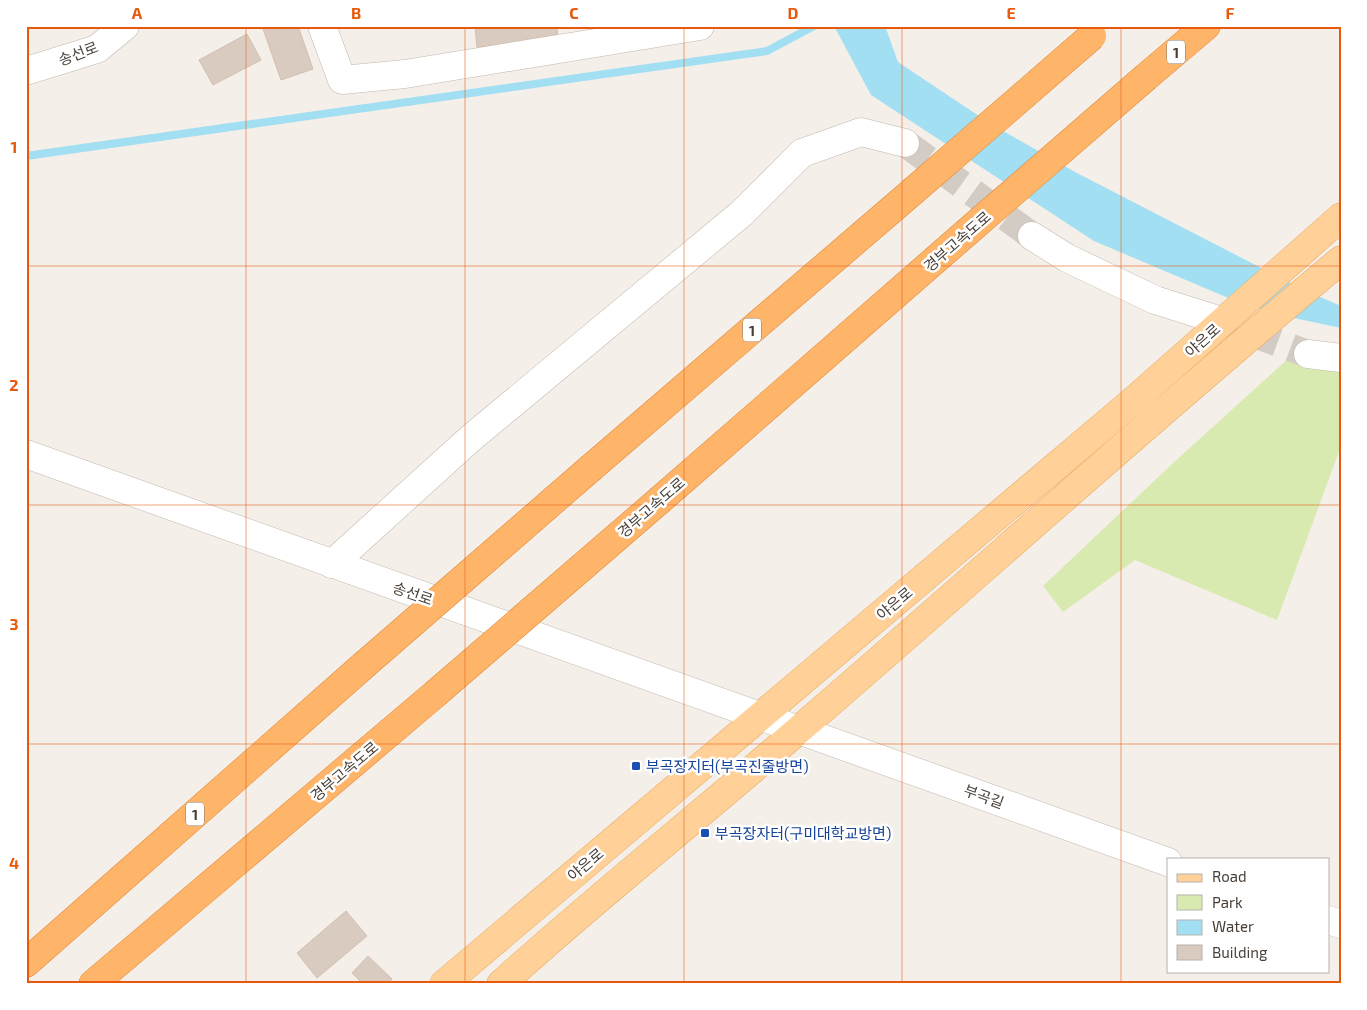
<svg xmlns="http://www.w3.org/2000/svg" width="1367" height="1010" font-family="'Exo 2','Noto Sans KR',sans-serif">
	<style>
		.green { fill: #d9eab0 }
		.water { fill: #a3dff3 }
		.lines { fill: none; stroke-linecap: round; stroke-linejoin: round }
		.stream { stroke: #a3dff3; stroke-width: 8 }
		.building { fill: #dacbc0; stroke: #d2bfb0 }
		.minor-tunnel { stroke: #d2ccc4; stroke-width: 28; stroke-dasharray: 28 14; stroke-linecap: butt }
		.minor-casing { stroke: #c3b8ad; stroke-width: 29 }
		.major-casing { stroke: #e7aa63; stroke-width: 29 }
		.highway-casing { stroke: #e28635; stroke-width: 29 }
		.minor { stroke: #fff; stroke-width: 28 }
		.major { stroke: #ffd097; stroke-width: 28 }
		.highway { stroke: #ffb569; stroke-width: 28 }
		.highway-bridge-casing { stroke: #e28635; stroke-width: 29; stroke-linecap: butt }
		.highway-bridge { stroke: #ffb569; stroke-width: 28 }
		.grid { fill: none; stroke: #e8590c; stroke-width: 1; stroke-opacity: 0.55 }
		.transit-dot { fill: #1a4fb4; stroke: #fff; stroke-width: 2 }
		.labels { text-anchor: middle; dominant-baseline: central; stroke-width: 5; stroke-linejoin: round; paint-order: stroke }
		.shield { fill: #fff; stroke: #7f7872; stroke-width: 1 }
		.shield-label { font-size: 14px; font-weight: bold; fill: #483e36 }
		.street-label { font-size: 15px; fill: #483e36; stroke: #fff }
		.transit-label { font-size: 15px; fill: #164399; stroke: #fff; text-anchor: start }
		.neatline { fill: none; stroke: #e8590c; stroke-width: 2 }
		.grid-label { font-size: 16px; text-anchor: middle; font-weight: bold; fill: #e8590c }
	</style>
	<rect width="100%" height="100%" fill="#f4efe8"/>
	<polygon class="green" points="1290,357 1341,369 1341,446 1277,620 1135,560 1063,612 1043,586 1171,465"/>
	<polygon class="water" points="834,26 885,26 898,62 991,124 1075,172 1304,290 1341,306 1341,328 1275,314 1226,297 1094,241 871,95"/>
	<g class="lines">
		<polyline class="stream" points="26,156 767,51 814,26"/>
	</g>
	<g class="building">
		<polygon points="262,26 298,26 313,69 281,80"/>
		<polygon points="475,26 557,26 558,40 477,47"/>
		<polygon points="247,34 261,60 213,85 199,60"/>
		<polygon points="346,911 367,936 317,978 297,953"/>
		<polygon points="368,956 392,979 388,984 363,984 352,973"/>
	</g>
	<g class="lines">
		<g class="minor-tunnel">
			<polyline points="905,143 1032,236"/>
			<polyline points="1212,318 1308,354"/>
		</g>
		<defs>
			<g id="minor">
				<polyline points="322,26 342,80 405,74 700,26"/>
				<polyline points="26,71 97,49 125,26"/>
				<polyline points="1032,236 1067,258 1155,300 1212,318"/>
				<polyline points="1308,354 1341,358"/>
				<polyline points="26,454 1168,862"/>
				<polyline points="332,564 471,438 742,213 802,153 861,132 905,143"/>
				<polyline points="1328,920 1341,924"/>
			</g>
			<g id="major">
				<polyline points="444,984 1133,401 1341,217"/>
				<path d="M501,984C599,895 702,814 802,727C982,572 1158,412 1341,260"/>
			</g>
			<g id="highway">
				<polyline points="1146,77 1206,26"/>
				<polyline points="592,467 912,192"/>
				<polyline points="661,499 966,233"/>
				<polyline points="26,963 364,665"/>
				<polyline points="93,984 435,694"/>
			</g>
		</defs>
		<use href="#minor" class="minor-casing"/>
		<use href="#major" class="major-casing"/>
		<use href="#highway" class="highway-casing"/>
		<use href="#minor" class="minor"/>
		<use href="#major" class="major"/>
		<use href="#highway" class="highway"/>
		<defs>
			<g id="highway-bridge">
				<polyline points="912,192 1092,36"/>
				<polyline points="966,233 1146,77"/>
				<polyline points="364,665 592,467"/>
				<polyline points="435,694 661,499"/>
			</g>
		</defs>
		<use href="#highway-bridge" class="highway-bridge-casing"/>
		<use href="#highway-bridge" class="highway-bridge"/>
	</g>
	<path class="grid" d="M246,26V984M465,26V984M684,26V984M902,26V984M1121,26V984M26,266H1341M26,505H1341M26,744H1341"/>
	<g class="transit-dot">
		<rect x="631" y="761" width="10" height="10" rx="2.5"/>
		<rect x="700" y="828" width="10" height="10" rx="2.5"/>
	</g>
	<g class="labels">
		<g class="shield">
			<rect x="1167" y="40.5" width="18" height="23" rx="4"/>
			<rect x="743" y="318.5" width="18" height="23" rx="4"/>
			<rect x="186" y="802.5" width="18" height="23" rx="4"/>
		</g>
		<g class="shield-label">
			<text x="1176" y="52">1</text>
			<text x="752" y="330">1</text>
			<text x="195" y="814">1</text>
		</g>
		<g class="street-label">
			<text transform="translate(78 53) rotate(-21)">송선로</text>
			<text transform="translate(957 241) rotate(-41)">경부고속도로</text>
			<text transform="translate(1202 340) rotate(-42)">야은로</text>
			<text transform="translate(651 507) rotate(-41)">경부고속도로</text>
			<text transform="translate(413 593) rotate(19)">송선로</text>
			<text transform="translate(894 603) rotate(-40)">야은로</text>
			<text transform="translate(344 771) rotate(-40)">경부고속도로</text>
			<text transform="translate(984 796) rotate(20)">부곡길</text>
			<text transform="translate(585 864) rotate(-40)">야은로</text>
		</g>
		<g class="transit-label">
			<text x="646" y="766">부곡장지터(부곡진줄방면)</text>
			<text x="715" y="833">부곡장자터(구미대학교방면)</text>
		</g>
	</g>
	<rect width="1367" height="1010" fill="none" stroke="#ffffff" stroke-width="55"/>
	<rect x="1167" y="858" width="162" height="115" fill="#ffffff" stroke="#b6b2af"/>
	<rect x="1177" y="874" width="25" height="8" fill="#ffd097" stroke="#b6b2af"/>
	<text x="1212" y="882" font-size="15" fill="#483e36">Road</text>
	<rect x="1177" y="895" width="25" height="15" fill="#d9eab0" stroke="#b6b2af"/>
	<text x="1212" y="908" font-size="15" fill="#483e36">Park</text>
	<rect x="1177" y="920" width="25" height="15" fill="#a3dff3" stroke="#b6b2af"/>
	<text x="1212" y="932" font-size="15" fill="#483e36">Water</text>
	<rect x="1177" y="945" width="25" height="15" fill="#dacbc0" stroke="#b6b2af"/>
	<text x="1212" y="958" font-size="15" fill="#483e36">Building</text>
	<rect x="28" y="28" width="1312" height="954" class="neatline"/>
	<g class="grid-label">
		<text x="137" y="19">A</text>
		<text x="356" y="19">B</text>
		<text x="574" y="19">C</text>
		<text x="793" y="19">D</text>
		<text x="1011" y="19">E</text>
		<text x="1230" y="19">F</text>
		<text x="14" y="153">1</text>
		<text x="14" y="391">2</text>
		<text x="14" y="630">3</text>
		<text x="14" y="869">4</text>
	</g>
</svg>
